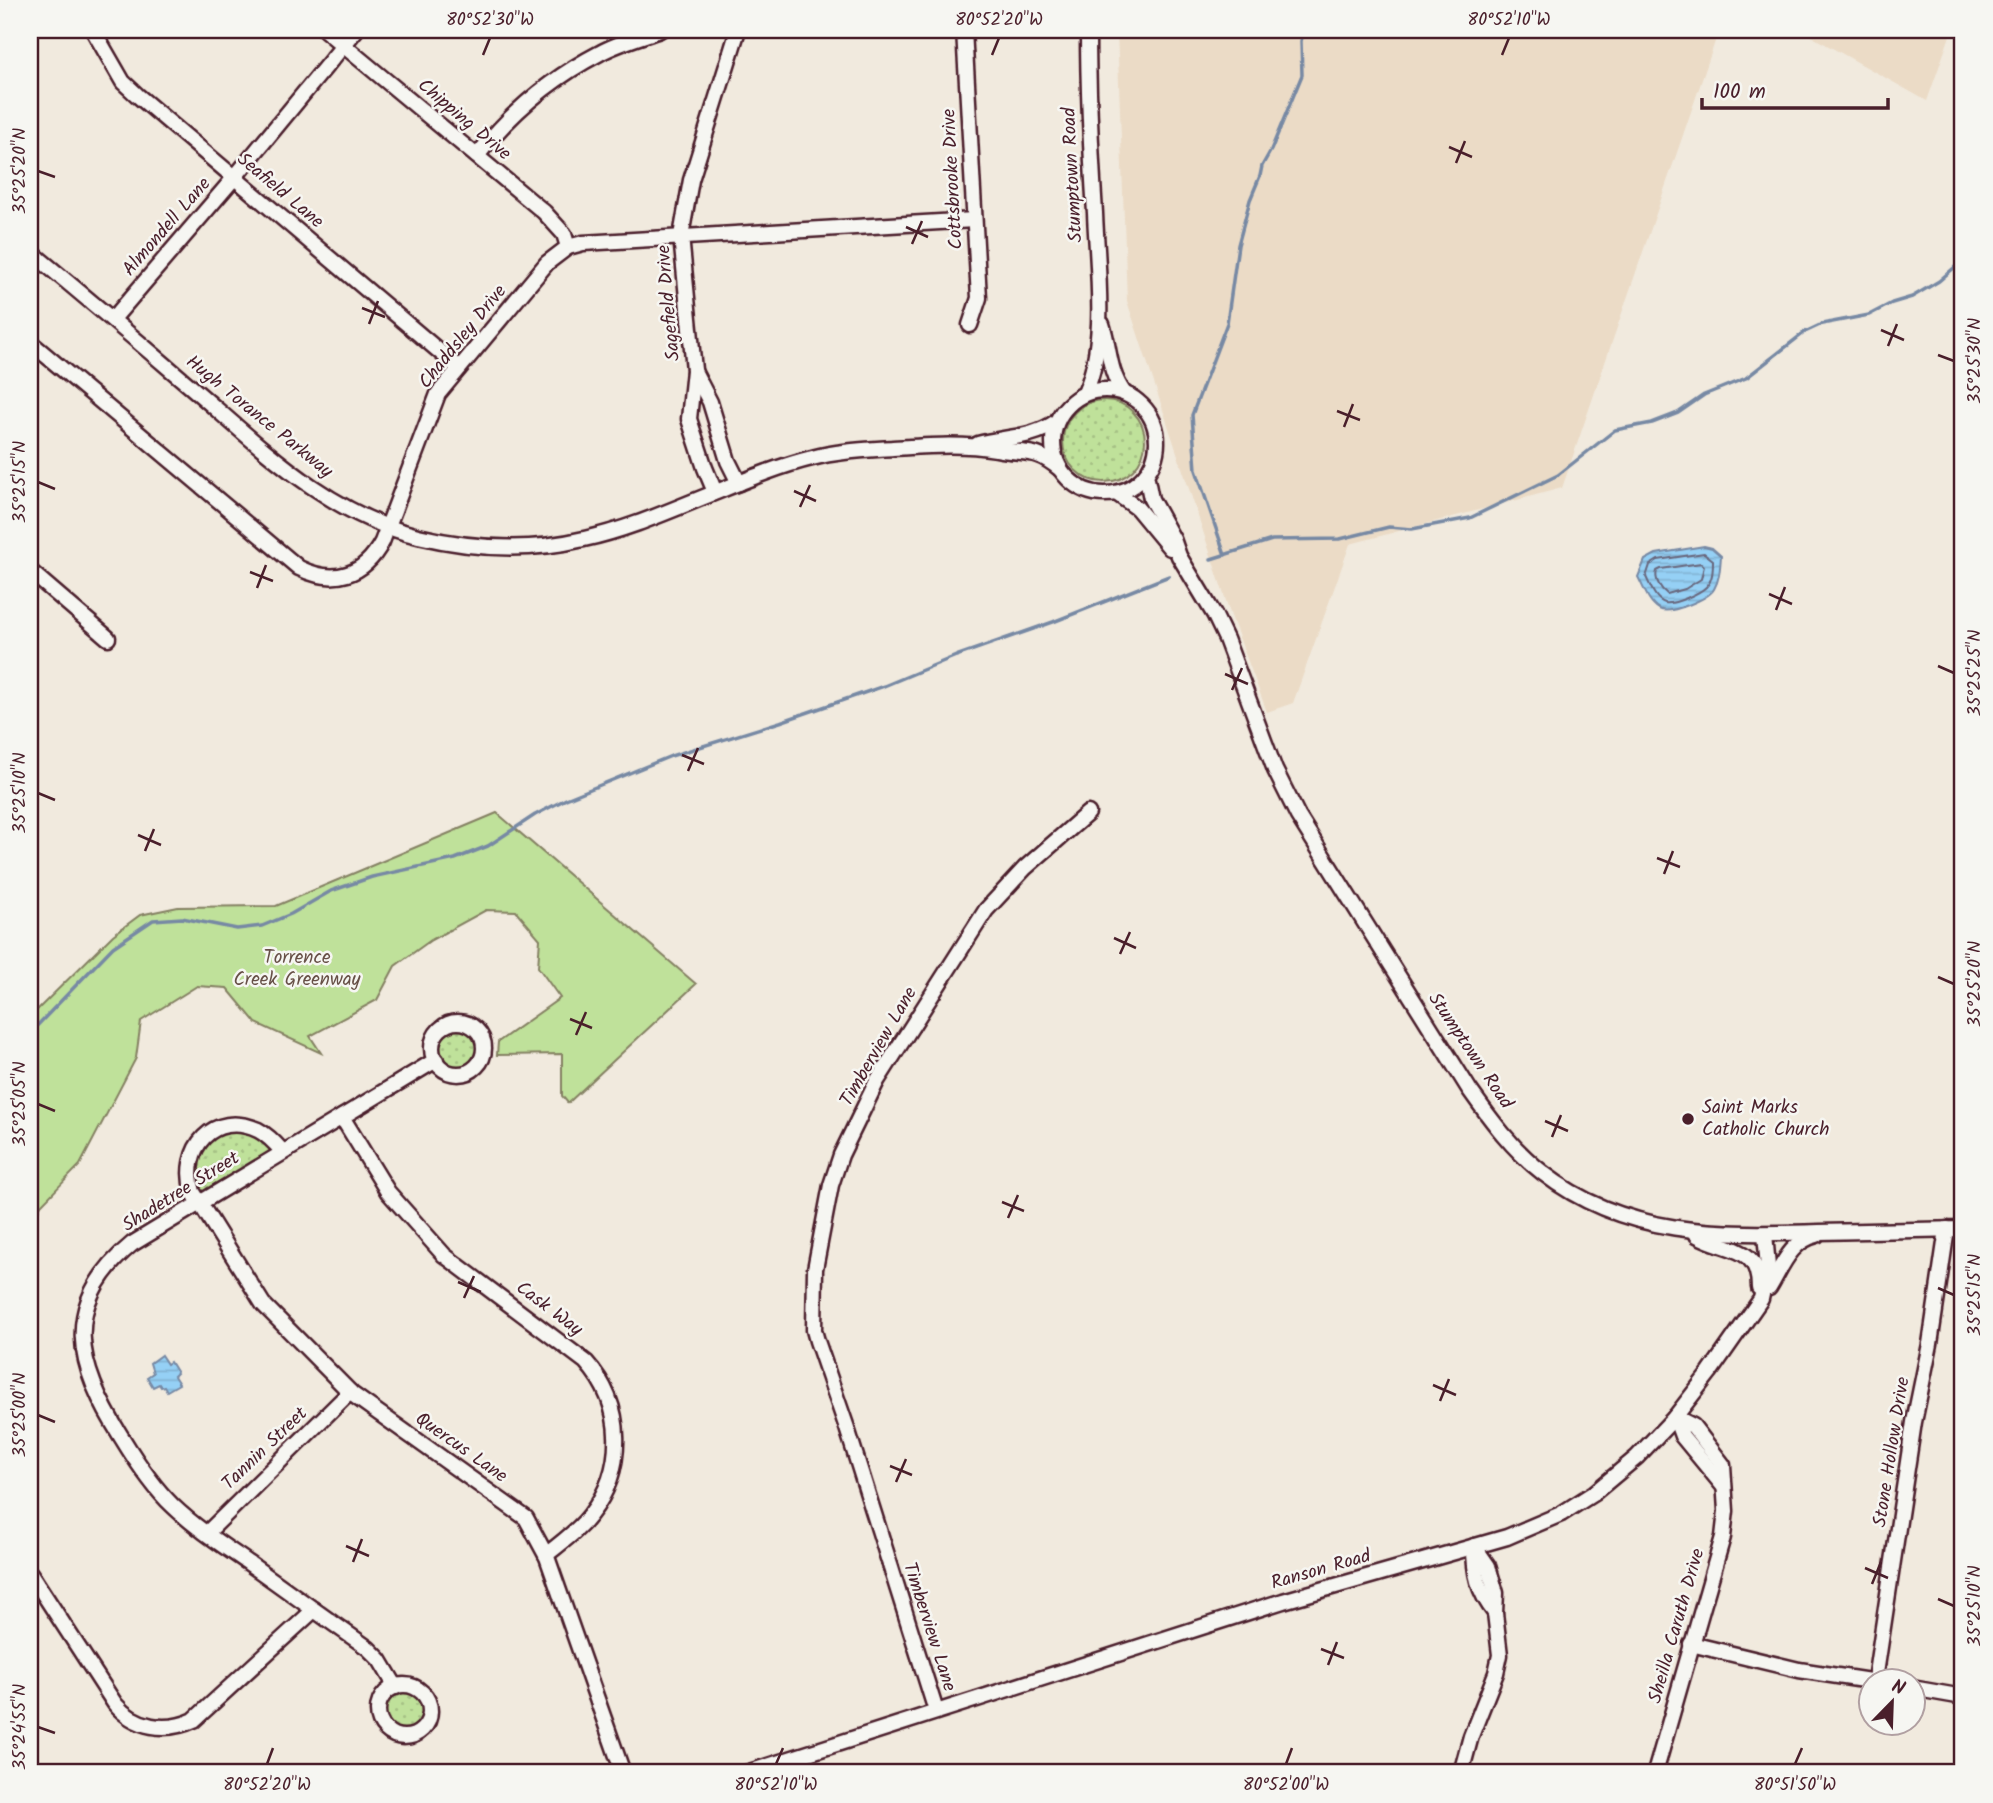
<svg xmlns="http://www.w3.org/2000/svg" width="1993" height="1803" font-family="Kalam,sans-serif">
	<style>
		.built { fill: #ebdbc6 }
		.grass { fill: url(#grass-dots); stroke: #848062; stroke-width: 2 }
		.park { fill: #bfe19a; stroke: #848062; stroke-width: 2 }
		.water { fill: url(#water-rules); stroke: #7789a4; stroke-width: 2 }
		.lines { fill: none; stroke-linecap: round; stroke-linejoin: round }
		.shore { stroke: #68667c; stroke-width: 2 }
		.stream { stroke: #7789a4; stroke-width: 3.5 }
		.minor-casing { stroke: #4a1f2b; stroke-width: 19 }
		.minor { stroke: #f6f6f2; stroke-width: 14 }
		.ticks { fill: none; stroke: #4a1f2b; stroke-width: 2.5 }
		.poi-dot { fill: #4a1f2b; stroke: #f6f6f2; stroke-width: 2.5 }
		.labels { text-anchor: middle; dominant-baseline: central; stroke-width: 5; stroke-linejoin: round; paint-order: stroke }
		.street-label { font-size: 19px; fill: #4a1f2b; stroke: #f6f6f2 }
		.park-label { font-size: 19px; fill: #675047; stroke: #f6f6f2 }
		.poi-label { font-size: 19px; fill: #4a1f2b; stroke: #f6f6f2; text-anchor: start }
		.neatline { fill: none; stroke: #4a1f2b; stroke-width: 2.5 }
		.ticks-label { font-size: 18px; text-anchor: middle; fill: #4a1f2b }
	</style>
	<defs>
		<pattern id="grass-dots" width="8" height="8" patternUnits="userSpaceOnUse" patternTransform="scale(1.75)"><rect width="8" height="8" fill="#bfe19a"/><path d="M2 2h.1M6 6h.1" fill="none" stroke="#a6c185" stroke-width="1.8" stroke-linecap="round"/></pattern>
		<pattern id="water-rules" width="6" height="5" patternUnits="userSpaceOnUse" patternTransform="scale(1.75)"><rect width="6" height="5" fill="#95d0f5"/><path d="M0 2.5h6" fill="none" stroke="#82b2d2"/></pattern>
	</defs>
	<rect width="100%" height="100%" fill="#f1eade"/>
	<filter id="ink" filterUnits="userSpaceOnUse"><feTurbulence type="fractalNoise" baseFrequency=".0143" numOctaves="2"/><feDisplacementMap in="SourceGraphic" scale="14" xChannelSelector="R" yChannelSelector="G"/><feConvolveMatrix kernelMatrix="1 2 1 2 8 2 1 2 1" color-interpolation-filters="sRGB"/></filter>
	<g filter="url(#ink)">
		<g class="built">
			<polygon points="1117,30 1719,30 1562,488 1350,544 1293,703 1267,712 1231,616 1127,301"/>
			<polygon points="1800,30 1952,30 1927,101"/>
		</g>
		<g class="grass">
			<circle cx="1104" cy="441" r="41"/>
			<circle cx="459" cy="1048" r="19"/>
			<path d="M233,1130L254,1135L268,1145L270,1151L206,1191H200C191,1157 200,1140 233,1130Z"/>
			<circle cx="404" cy="1712" r="19"/>
		</g>
		<polygon class="park" points="497,813 696,984 568,1103 562,1096 562,1054 497,1055 498,1042 560,998 538,967 540,939 516,911 486,910 431,940 395,966 377,1000 310,1036 321,1053 256,1023 227,988 197,986 141,1021 136,1058 80,1165 41,1205 30,1225 30,1017 113,935 140,915 178,907 276,906"/>
		<g class="water">
			<path d="M1704,546L1712,548L1721,556C1720,567 1720,579 1714,589C1708,599 1670,615 1659,609C1648,602 1644,588 1638,577L1645,560L1656,554Z"/>
			<polygon points="161,1355 167,1364 170,1362 177,1373 174,1376 179,1384 167,1391 164,1386 161,1387 159,1384 153,1387 147,1377 153,1373 150,1363"/>
		</g>
		<g class="lines">
			<g class="shore">
				<path d="M1704,553L1713,560C1713,569 1713,580 1706,587C1700,593 1674,605 1665,603C1655,600 1650,585 1646,577L1650,565L1658,560Z"/>
				<path d="M1701,563L1704,566L1701,579L1685,589L1667,594C1661,589 1654,580 1657,571L1661,569Z"/>
			</g>
			<g class="stream">
				<polyline points="1225,555 1196,470 1192,415 1227,323 1238,245 1250,200 1260,176 1262,166 1271,150 1302,75 1301,41 1304,30"/>
				<polyline points="1211,559 1272,540 1340,539 1389,527 1412,529 1470,518 1558,475 1615,430 1652,423 1678,413 1704,395 1746,378 1805,332 1822,324 1869,315 1892,303 1912,297 1939,281 1963,260"/>
				<polyline points="30,1033 113,947 153,920 182,918 237,929 262,926 291,914 331,891 372,877 455,859 488,846 535,815 566,799 671,756 780,722 884,686 956,656 1053,622 1169,576"/>
			</g>
			<defs>
				<g id="minor">
					<polyline points="93,30 123,82 137,95 459,368"/>
					<polyline points="325,30 544,212 564,234 568,247"/>
					<polyline points="964,30 979,298 970,325"/>
					<path d="M477,156C510,113 552,78 600,53C618,43 640,37 660,30"/>
					<path d="M30,251C82,294 133,337 184,381C255,441 325,514 418,536C472,549 530,552 584,539C630,529 671,510 714,493C746,480 779,466 812,458C838,451 866,450 893,448C927,446 962,443 996,449C1026,455 1034,447 1060,469"/>
					<polyline points="113,319 234,178 356,30"/>
					<path d="M1102,324C1110,348 1108,371 1124,393"/>
					<path d="M30,342L299,568C334,585 364,576 382,542L438,394L547,263L568,247L583,243L974,220"/>
					<polyline points="694,371 710,402 728,461 739,483"/>
					<circle cx="1105" cy="442" r="52"/>
					<path d="M1085,393C1108,340 1097,269 1095,213C1091,152 1088,91 1088,30"/>
					<path d="M978,444C1004,437 1034,438 1056,422"/>
					<path d="M1146,474L1151,499L1173,539L1179,556L1214,614L1226,639L1275,770L1298,816L1469,1089C1491,1120 1513,1150 1543,1173C1625,1237 1721,1235 1819,1232C1867,1231 1915,1230 1963,1229"/>
					<polyline points="715,492 705,468 689,419 694,370 681,236 691,180 738,30"/>
					<polyline points="1116,493 1137,508 1170,548"/>
					<polyline points="30,571 108,638"/>
					<circle cx="458" cy="1048" r="26"/>
					<path d="M342,1117L388,1192L444,1255L586,1362C625,1405 626,1469 590,1515C578,1531 562,1542 546,1555"/>
					<path d="M283,1152C276,1144 268,1135 258,1130C213,1110 180,1149 193,1192L263,1304L352,1394L526,1518L547,1557L623,1773"/>
					<path d="M1697,1235C1726,1252 1759,1244 1759,1288"/>
					<path d="M1769,1288C1782,1267 1790,1241 1817,1235"/>
					<polyline points="1675,1417 1682,1436 1724,1487"/>
					<polyline points="207,1533 350,1392"/>
					<path d="M1474,1547C1474,1573 1478,1592 1495,1613"/>
					<path d="M30,1573L115,1704C135,1728 166,1733 194,1720L314,1610"/>
					<polyline points="1691,1644 1799,1670 1870,1681"/>
					<polyline points="1875,1680 1914,1422 1930,1344 1947,1229"/>
					<circle cx="404" cy="1711" r="26"/>
					<path d="M396,1687L380,1660L368,1648C328,1620 289,1592 250,1564C224,1546 196,1528 173,1506C153,1487 136,1461 122,1438C77,1367 59,1304 132,1244L436,1060"/>
					<polyline points="1912,1688 1963,1697"/>
					<polyline points="936,1711 847,1428 817,1341 814,1330 815,1269 831,1185 841,1155 877,1081 986,910 1025,868 1088,813"/>
					<polyline points="746,1773 1283,1601 1507,1537 1561,1514 1594,1493 1637,1457 1675,1417 1710,1372 1761,1299 1768,1267 1765,1234"/>
					<polyline points="1461,1773 1471,1736 1496,1673 1500,1655 1495,1613 1496,1593 1488,1566 1474,1546"/>
					<polyline points="1655,1773 1723,1537 1726,1511 1723,1465 1693,1426 1675,1417"/>
					<polyline points="1963,1773 1963,1771"/>
				</g>
			</defs>
			<use href="#minor" class="minor-casing"/>
			<use href="#minor" class="minor"/>
		</g>
	</g>
	<path class="ticks" d="M483,55L490,38M992,55L999,38M1502,55L1509,38M1449,147L1472,157M1456,163L1465,141M38,171L55,177M906,227L928,237M912,244L922,221M362,308L385,317M369,324L378,301M1881,330L1904,340M1888,346L1897,324M1938,355L1954,361M1337,411L1360,420M1344,427L1353,404M38,482L55,489M794,491L816,501M800,507L810,485M250,572L273,581M257,588L266,565M1769,594L1792,604M1776,610L1785,587M1938,666L1954,673M1225,674L1248,684M1232,690L1242,668M682,755L704,764M688,771L698,748M38,793L55,800M138,835L161,845M145,851L154,829M1657,858L1680,867M1664,874L1673,851M1114,938L1136,948M1120,954L1130,932M1938,977L1954,984M570,1019L592,1028M576,1035L586,1012M38,1104L55,1111M1545,1121L1568,1131M1552,1137L1561,1115M1002,1202L1024,1211M1008,1218L1018,1195M458,1282L481,1292M1938,1288L1954,1295M464,1298L474,1276M1433,1385L1456,1395M1440,1401L1449,1379M38,1415L55,1422M890,1466L912,1475M896,1482L906,1459M346,1546L369,1556M353,1562L362,1539M1865,1568L1888,1578M1872,1584L1881,1562M1938,1599L1954,1606M1321,1649L1344,1658M1328,1665L1337,1642M38,1727L55,1733M267,1764L273,1748M776,1764L783,1748M1286,1764L1292,1748M1795,1764L1802,1748"/>
	<circle class="poi-dot" cx="1688" cy="1119" r="7"/>
	<g class="labels">
		<g class="street-label">
			<text transform="translate(464 120) rotate(40)">Chipping Drive</text>
			<text transform="translate(1073 175) rotate(-93)">Stumptown Road</text>
			<text transform="translate(953 179) rotate(-93)">Cottsbrooke Drive</text>
			<text transform="translate(280 191) rotate(40)">Seafield Lane</text>
			<text transform="translate(167 227) rotate(-49)">Almondell Lane</text>
			<text transform="translate(669 303) rotate(-95)">Sagefield Drive</text>
			<text transform="translate(463 337) rotate(-51)">Chaddsley Drive</text>
			<text transform="translate(259 417) rotate(39)">Hugh Torance Parkway</text>
			<text transform="translate(879 1047) rotate(-60)">Timberview Lane</text>
			<text transform="translate(1470 1051) rotate(56)">Stumptown Road</text>
			<text transform="translate(181 1192) rotate(-32)">Shadetree Street</text>
			<text transform="translate(549 1309) rotate(37)">Cask Way</text>
			<text transform="translate(461 1448) rotate(35)">Quercus Lane</text>
			<text transform="translate(265 1449) rotate(-44)">Tannin Street</text>
			<text transform="translate(1892 1452) rotate(-81)">Stone Hollow Drive</text>
			<text transform="translate(1321 1570) rotate(-16)">Ranson Road</text>
			<text transform="translate(1677 1626) rotate(-74)">Sheilla Caruth Drive</text>
			<text transform="translate(929 1627) rotate(72)">Timberview Lane</text>
		</g>
		<g class="park-label">
			<text x="297" y="958">Torrence<tspan x="297" dy="22">Creek Greenway</tspan></text>
		</g>
		<g class="poi-label">
			<text x="1702" y="1108">Saint Marks<tspan x="1702" dy="22">Catholic Church</tspan></text>
		</g>
	</g>
	<rect width="1993" height="1803" fill="none" stroke="#f6f6f2" stroke-width="77"/>
	<g transform="translate(1892 1702) rotate(23)"><circle r="33" fill="#f6f6f2" stroke="#b1a0a2" stroke-width="2"/>
	<path d="M0-5L12 26L0 18L-12 26Z" fill="#4a1f2b"/>
	<text y="-10" font-size="19" font-weight="bold" text-anchor="middle" fill="#4a1f2b">N</text>
	</g>
	<path d="M1702 98v10h186v-10" fill="none" stroke="#4a1f2b" stroke-width="3.5"/>
	<text x="1713" y="98" font-size="21" fill="#4a1f2b" stroke="#f6f6f2" stroke-width="5" paint-order="stroke">100 m</text>
	<rect x="38" y="38" width="1916" height="1726" class="neatline"/>
	<g class="ticks-label">
		<text x="490" y="25">80°52'30"W</text>
		<text x="999" y="25">80°52'20"W</text>
		<text x="1509" y="25">80°52'10"W</text>
		<text transform="translate(19 171) rotate(-90)" y="6">35°25'20"N</text>
		<text transform="translate(1974 361) rotate(-90)" y="6">35°25'30"N</text>
		<text transform="translate(19 482) rotate(-90)" y="6">35°25'15"N</text>
		<text transform="translate(1974 673) rotate(-90)" y="6">35°25'25"N</text>
		<text transform="translate(19 793) rotate(-90)" y="6">35°25'10"N</text>
		<text transform="translate(1974 984) rotate(-90)" y="6">35°25'20"N</text>
		<text transform="translate(19 1104) rotate(-90)" y="6">35°25'05"N</text>
		<text transform="translate(1974 1295) rotate(-90)" y="6">35°25'15"N</text>
		<text transform="translate(19 1415) rotate(-90)" y="6">35°25'00"N</text>
		<text transform="translate(1974 1606) rotate(-90)" y="6">35°25'10"N</text>
		<text transform="translate(19 1727) rotate(-90)" y="6">35°24'55"N</text>
		<text x="267" y="1790">80°52'20"W</text>
		<text x="776" y="1790">80°52'10"W</text>
		<text x="1286" y="1790">80°52'00"W</text>
		<text x="1795" y="1790">80°51'50"W</text>
	</g>
</svg>
